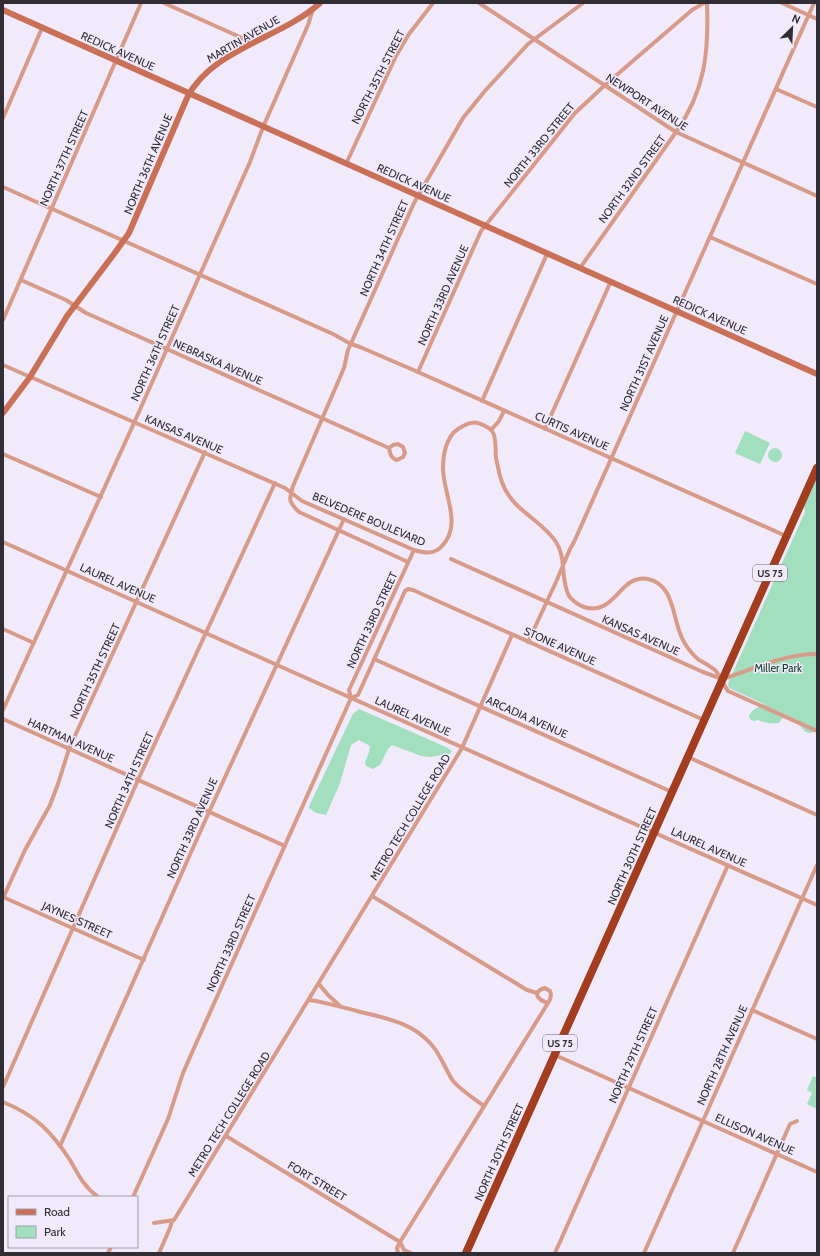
<svg xmlns="http://www.w3.org/2000/svg" width="820" height="1256" font-family="Cabin,sans-serif">
	<style>
		.green { fill: #a1dfbf }
		.lines { fill: none; stroke-linecap: round; stroke-linejoin: round }
		.street { stroke: #d99b89; stroke-width: 4 }
		.secondary { stroke: #c97057; stroke-width: 6 }
		.highway { stroke: #a23d20; stroke-width: 8 }
		.labels { text-anchor: middle; dominant-baseline: central; stroke-width: 3; stroke-linejoin: round; paint-order: stroke }
		.shield { fill: #f0eafb; stroke: #6a6670; stroke-width: 1 }
		.shield-label { font-size: 10px; font-weight: bold; fill: #302d34 }
		.street-label { font-size: 11px; fill: #302d34; stroke: #f0eafb }
		.park-label { font-size: 11px; fill: #15402d; stroke: #f0eafb }
	</style>
	<rect width="100%" height="100%" fill="#f0eafb"/>
	<g class="green">
		<polygon points="745,431 770,443 760,464 735,453"/>
		<circle cx="775" cy="455" r="7"/>
		<path d="M817,472V731L810,733L806,732L799,725L784,716L779,723C771,724 765,723 758,720L754,721L751,720L749,717C751,709 758,708 764,704L731,689L728,686L729,681L805,512L804,505Z"/>
		<polygon points="359,709 446,747 452,751 449,754 430,757 421,756 392,745 388,749 380,765 373,769 366,766 365,762 369,752 370,746 359,740 351,745 340,783 326,815 316,813 309,808 310,804 353,714"/>
		<polygon points="813,1076 817,1078 817,1109 807,1104 812,1093 807,1090"/>
	</g>
	<g class="lines">
		<g class="street">
			<polyline points="164,3 240,37 252,43"/>
			<polyline points="479,3 676,132 817,196"/>
			<polyline points="782,3 817,19"/>
			<polyline points="776,89 817,107"/>
			<polyline points="3,118 42,28"/>
			<polyline points="346,164 396,56 409,34 433,3"/>
			<polyline points="3,187 333,334 351,344 360,347 418,372 786,536"/>
			<polyline points="710,237 817,284"/>
			<path d="M580,268L676,132C705,91 709,52 707,3"/>
			<polyline points="21,280 66,300 86,313 389,448"/>
			<polyline points="3,320 141,3"/>
			<path d="M3,365L285,488L302,501L414,550C424,553 434,555 442,546C463,524 443,494 443,468C443,455 446,437 458,429C464,425 472,421 478,423C483,425 489,427 492,431C497,437 495,450 496,458C498,466 499,475 502,482C512,511 541,519 556,542C567,559 560,579 569,596C573,601 578,605 584,607C615,617 620,573 648,579C675,585 672,618 682,638C686,647 692,654 699,660C705,663 710,666 715,670C721,677 723,684 728,691L817,731"/>
			<polyline points="418,372 481,231 575,113 605,85 692,10 704,3"/>
			<polyline points="482,401 547,254"/>
			<polyline points="545,429 611,281"/>
			<polyline points="491,430 499,421 504,411"/>
			<path d="M393,445L398,444L403,447L405,453L403,457L397,460C391,458 390,454 389,448Z"/>
			<polyline points="3,454 101,497"/>
			<polyline points="3,542 277,665 817,905"/>
			<polyline points="451,559 703,672 722,679"/>
			<path d="M408,562L299,512C288,501 289,500 293,486L344,368L348,350L414,203L463,118L484,92L528,44L583,3"/>
			<polyline points="3,629 34,643"/>
			<polyline points="528,642 556,582 570,549 574,542 814,3"/>
			<polyline points="374,659 672,792"/>
			<path d="M723,679C753,669 784,654 817,654"/>
			<polyline points="351,698 349,690 414,550"/>
			<polyline points="3,710 134,423 250,162 263,127 308,25 313,9"/>
			<polyline points="3,719 285,846"/>
			<polyline points="688,757 817,815"/>
			<polyline points="372,896 504,976 527,990 537,993"/>
			<polyline points="3,897 144,960"/>
			<polyline points="3,898 25,850 50,805 58,784 69,749 205,452"/>
			<polyline points="319,984 328,995 339,1005"/>
			<path d="M309,1000C325,1002 341,1007 357,1011C384,1018 412,1022 431,1044C441,1055 445,1069 453,1081C462,1091 473,1098 484,1106"/>
			<polyline points="752,1010 817,1039"/>
			<polyline points="555,1055 817,1172"/>
			<polyline points="3,1087 138,780 275,483"/>
			<path d="M3,1102C35,1115 51,1131 70,1160C78,1174 84,1187 98,1197"/>
			<polyline points="226,1136 400,1242 404,1250 411,1253"/>
			<polyline points="60,1146 209,812 344,519"/>
			<polyline points="133,1197 168,1119 183,1073 194,1048 351,698 358,695 405,591 408,589 413,590 704,720"/>
			<polyline points="154,1223 174,1220 462,748 512,635"/>
			<polyline points="108,1253 111,1247"/>
			<polyline points="159,1253 170,1228 172,1221"/>
			<path d="M398,1253L397,1248L400,1242L548,1003C551,999 552,996 550,991L545,988C531,992 538,1000 548,1003"/>
			<polyline points="555,1253 728,865"/>
			<polyline points="644,1253 817,865"/>
			<polyline points="733,1253 790,1124 797,1121"/>
		</g>
		<g class="secondary">
			<polyline points="3,10 817,374"/>
			<path d="M3,413L30,377L67,316L114,254L129,233L187,98C211,49 282,38 320,3"/>
		</g>
		<polyline class="highway" points="466,1253 817,468"/>
	</g>
	<g class="labels">
		<g class="shield">
			<rect x="753" y="565" width="34" height="16" rx="3"/>
			<rect x="543" y="1035" width="34" height="16" rx="3"/>
		</g>
		<g class="shield-label">
			<text x="770" y="573">US 75</text>
			<text x="560" y="1043">US 75</text>
		</g>
		<g class="street-label">
			<text transform="translate(243 39) rotate(-30)">MARTIN AVENUE</text>
			<text transform="translate(118 51) rotate(24)">REDICK AVENUE</text>
			<text transform="translate(378 77) rotate(-63)">NORTH 35TH STREET</text>
			<text transform="translate(647 102) rotate(33)">NEWPORT AVENUE</text>
			<text transform="translate(539 145) rotate(-51)">NORTH 33RD STREET</text>
			<text transform="translate(64 158) rotate(-66)">NORTH 37TH STREET</text>
			<text transform="translate(148 164) rotate(-67)">NORTH 36TH AVENUE</text>
			<text transform="translate(632 179) rotate(-54)">NORTH 32ND STREET</text>
			<text transform="translate(414 183) rotate(24)">REDICK AVENUE</text>
			<text transform="translate(384 248) rotate(-66)">NORTH 34TH STREET</text>
			<text transform="translate(443 295) rotate(-66)">NORTH 33RD AVENUE</text>
			<text transform="translate(710 315) rotate(24)">REDICK AVENUE</text>
			<text transform="translate(155 353) rotate(-66)">NORTH 36TH STREET</text>
			<text transform="translate(218 362) rotate(24)">NEBRASKA AVENUE</text>
			<text transform="translate(644 363) rotate(-66)">NORTH 31ST AVENUE</text>
			<text transform="translate(572 431) rotate(24)">CURTIS AVENUE</text>
			<text transform="translate(184 434) rotate(23)">KANSAS AVENUE</text>
			<text transform="translate(369 519) rotate(23)">BELVEDERE BOULEVARD</text>
			<text transform="translate(118 583) rotate(24)">LAUREL AVENUE</text>
			<text transform="translate(372 620) rotate(-65)">NORTH 33RD STREET</text>
			<text transform="translate(641 635) rotate(24)">KANSAS AVENUE</text>
			<text transform="translate(560 646) rotate(24)">STONE AVENUE</text>
			<text transform="translate(95 671) rotate(-65)">NORTH 35TH STREET</text>
			<text transform="translate(413 716) rotate(24)">LAUREL AVENUE</text>
			<text transform="translate(527 717) rotate(24)">ARCADIA AVENUE</text>
			<text transform="translate(71 740) rotate(24)">HARTMAN AVENUE</text>
			<text transform="translate(129 780) rotate(-66)">NORTH 34TH STREET</text>
			<text transform="translate(410 817) rotate(-59)">METRO TECH COLLEGE ROAD</text>
			<text transform="translate(192 828) rotate(-66)">NORTH 33RD AVENUE</text>
			<text transform="translate(709 847) rotate(24)">LAUREL AVENUE</text>
			<text transform="translate(632 856) rotate(-66)">NORTH 30TH STREET</text>
			<text transform="translate(77 920) rotate(24)">JAYNES STREET</text>
			<text transform="translate(231 943) rotate(-66)">NORTH 33RD STREET</text>
			<text transform="translate(633 1055) rotate(-66)">NORTH 29TH STREET</text>
			<text transform="translate(722 1055) rotate(-66)">NORTH 28TH AVENUE</text>
			<text transform="translate(229 1114) rotate(-58)">METRO TECH COLLEGE ROAD</text>
			<text transform="translate(755 1134) rotate(24)">ELLISON AVENUE</text>
			<text transform="translate(499 1152) rotate(-66)">NORTH 30TH STREET</text>
			<text transform="translate(317 1181) rotate(31)">FORT STREET</text>
		</g>
		<g class="park-label">
			<text x="778" y="668">Miller Park</text>
		</g>
	</g>
	<rect width="820" height="1256" fill="none" stroke="#302d34" stroke-width="8"/>
	<rect x="8" y="1196" width="130" height="52" fill="#f0eafb" stroke="#a39eab"/>
	<rect x="16" y="1209" width="20" height="6" fill="#c97057" stroke="#a39eab"/>
	<text x="44" y="1216" font-size="12" fill="#302d34">Road</text>
	<rect x="16" y="1226" width="20" height="12" fill="#a1dfbf" stroke="#a39eab"/>
	<text x="44" y="1236" font-size="12" fill="#302d34">Park</text>
	<g transform="translate(792 28) rotate(24)" stroke="#f0eafb" stroke-width="3" paint-order="stroke">
	<path d="M0-3L7 15L0 10L-7 15Z" fill="#302d34"/>
	<text y="-6" font-size="11" font-weight="bold" text-anchor="middle" fill="#302d34">N</text>
	</g>
</svg>
